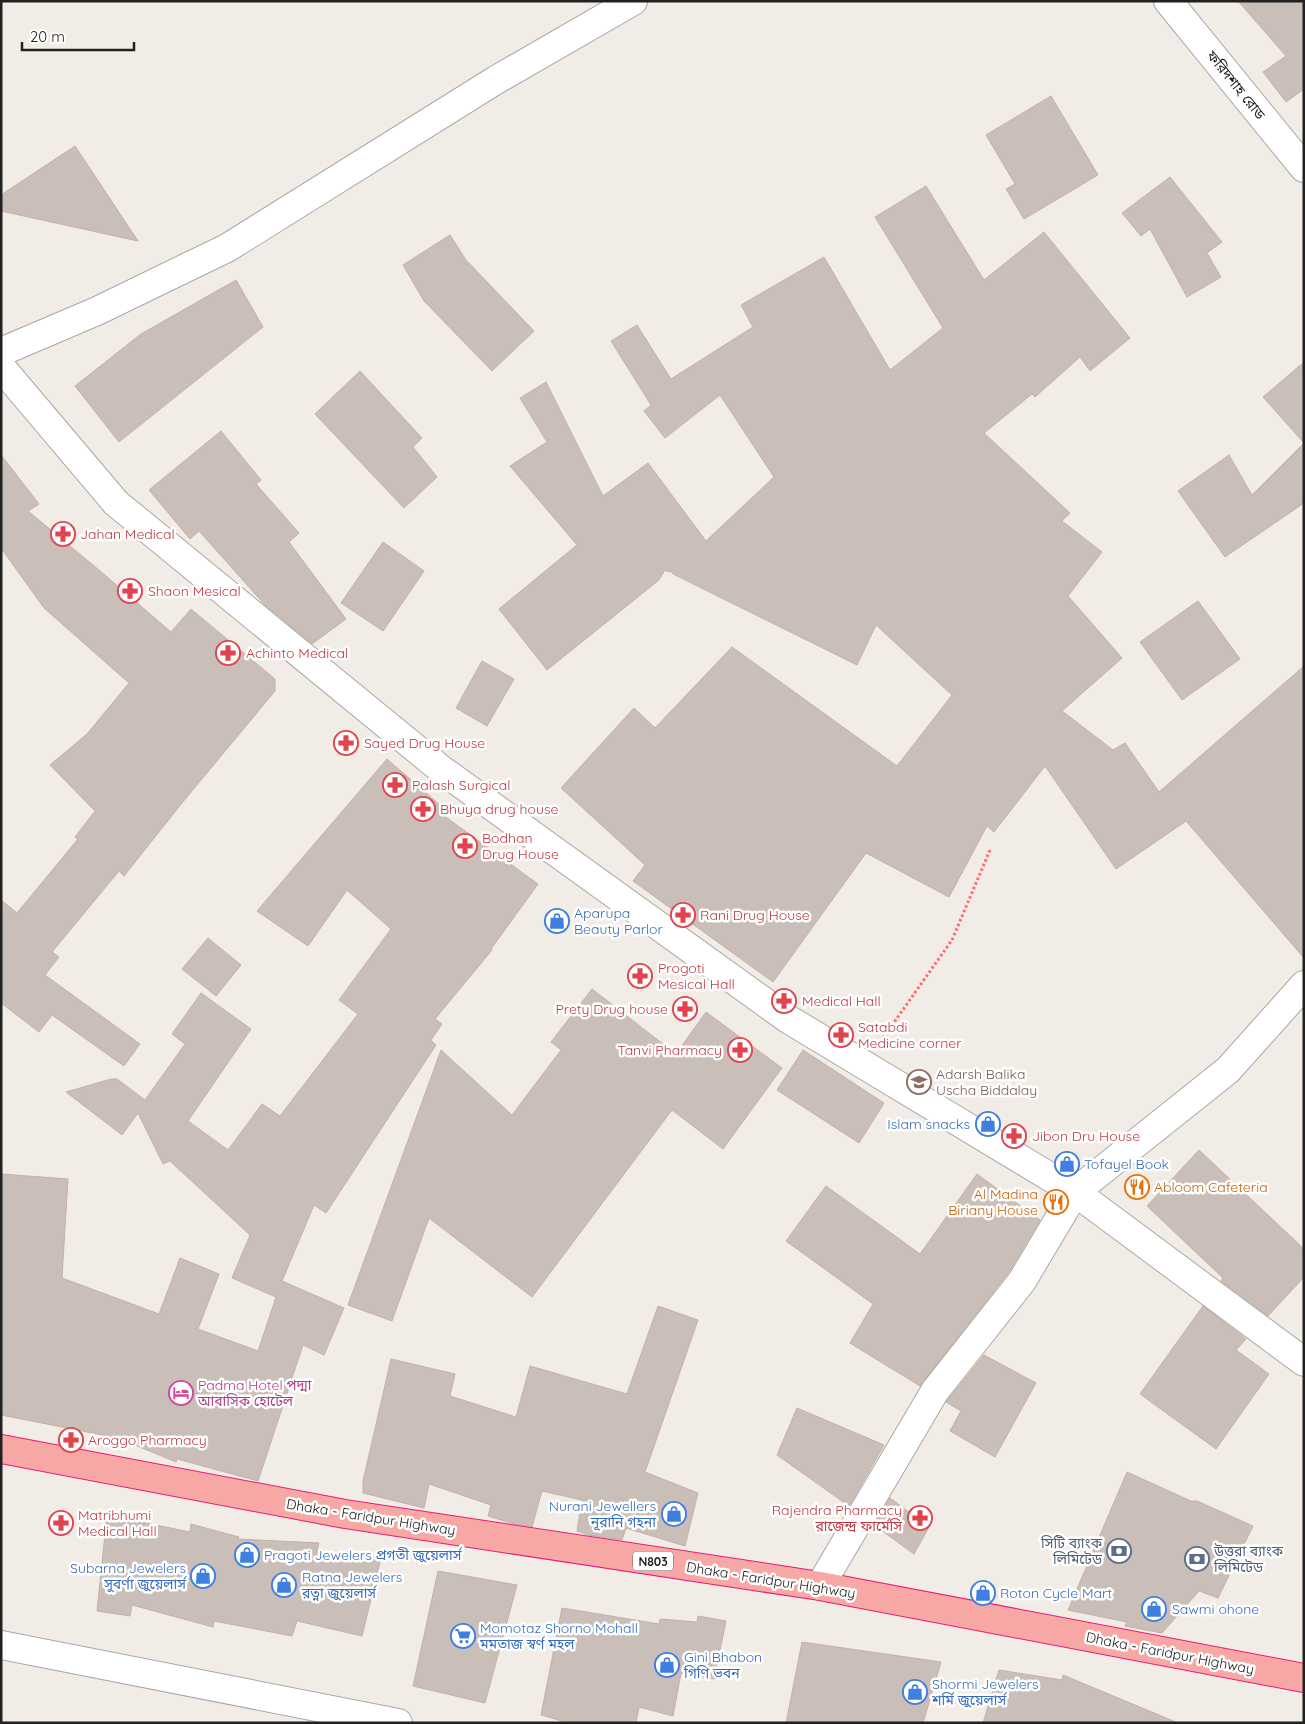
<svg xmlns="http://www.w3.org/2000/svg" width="1305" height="1724" font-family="Quicksand,'Noto Sans Bengali',sans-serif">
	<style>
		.building { fill: #cabeb9; stroke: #c5b0a7 }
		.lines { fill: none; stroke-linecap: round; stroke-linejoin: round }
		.minor-casing { stroke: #a8a8a8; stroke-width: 30 }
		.trunk-casing { stroke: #eb187d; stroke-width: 30 }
		.path { stroke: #ff6a6f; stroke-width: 3; stroke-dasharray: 2.5 2.5; stroke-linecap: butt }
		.minor { stroke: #fff; stroke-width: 28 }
		.trunk { stroke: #f7a8a4; stroke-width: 28 }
		.labels { text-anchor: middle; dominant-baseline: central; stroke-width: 5; stroke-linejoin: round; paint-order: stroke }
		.shield { fill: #fff; stroke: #646464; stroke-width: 1 }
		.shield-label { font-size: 12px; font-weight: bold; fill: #212121 }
		.street-label { font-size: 14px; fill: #212121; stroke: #fff }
		.health-label { font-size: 14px; fill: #be3a42; stroke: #fff; text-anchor: start }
		.shop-label { font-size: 14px; fill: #366cbe; stroke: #fff; text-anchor: start }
		.education-label { font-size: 14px; fill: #785e54; stroke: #fff; text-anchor: start }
		.food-label { font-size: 14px; fill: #c56008; stroke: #fff; text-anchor: start }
		.hotel-label { font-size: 14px; fill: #b23c85; stroke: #fff; text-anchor: start }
		.service-label { font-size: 14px; fill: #4e5e75; stroke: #fff; text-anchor: end }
	</style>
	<rect width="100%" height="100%" fill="#f2ece6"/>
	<g class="building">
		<polygon points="1238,1 1304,1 1304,89 1286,102 1263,72 1286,56"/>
		<polygon points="1051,96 1098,175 1024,219 1006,189 1015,184 986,135"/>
		<polygon points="75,146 138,241 1,211 1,195"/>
		<polygon points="1170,177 1222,242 1207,253 1221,277 1187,297 1150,229 1141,236 1122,213"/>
		<polygon points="926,186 984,280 1044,232 1130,338 1090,371 1080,357 1035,397 1032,394 984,433 1070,513 1062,521 1102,552 1068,596 1122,658 1062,711 1113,750 1125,743 1159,792 1304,666 1304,958 1186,821 1116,869 1045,766 994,832 987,826 949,897 866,853 773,982 633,881 645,865 561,788 634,708 655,728 732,647 897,766 952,695 876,625 857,665 673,574 671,571 670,572 665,570 659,580 547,670 499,609 577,545 510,466 547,442 520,398 546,382 603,496 648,463 706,541 774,477 720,395 665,438 644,411 651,405 611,341 637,325 671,379 753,327 741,305 824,257 890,370 943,328 875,217"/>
		<polygon points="450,235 466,260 534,331 492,371 424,301 403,265"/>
		<polygon points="236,280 263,327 119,442 75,386 141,334"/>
		<polygon points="1304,362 1304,503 1225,557 1178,491 1229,455 1252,495 1304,443 1263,397"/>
		<polygon points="360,371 422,438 413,447 437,477 404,508 315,414"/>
		<polygon points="221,431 261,480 256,484 299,533 289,542 346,619 312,644 265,605 199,531 190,539 149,490"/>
		<polygon points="1,455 39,504 28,511 99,570 171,632 191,609 275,679 275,691 182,803 124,876 119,871 52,952 59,957 45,975 140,1044 124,1066 52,1015 39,1032 1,1003 1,900 17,913 78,839 75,837 95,811 50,765 87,734 129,683 44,608 1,548"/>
		<polygon points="383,542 424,571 383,631 341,603"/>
		<polygon points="1198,601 1240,659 1182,700 1140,642"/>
		<polygon points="482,661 514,679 487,726 456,708"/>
		<polygon points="387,759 447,811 443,815 538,884 491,949 492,950 435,1019 442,1024 431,1040 436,1045 326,1213 314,1205 282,1281 344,1308 324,1355 303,1345 258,1481 177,1459 176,1462 118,1438 1,1415 1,1174 68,1179 62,1278 159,1314 180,1258 219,1274 198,1329 258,1351 276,1297 232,1278 250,1235 170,1161 163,1164 138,1113 122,1135 66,1092 111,1079 117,1079 145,1100 185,1044 172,1034 201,993 251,1029 188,1121 228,1150 262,1104 280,1116 358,1014 339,1000 391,929 347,890 308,946 257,911"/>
		<polygon points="208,938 241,965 216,996 182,969"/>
		<polygon points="592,989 676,1054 706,1012 782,1068 723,1149 672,1110 532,1297 429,1218 392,1321 348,1305 441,1050 512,1115 561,1050 551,1042"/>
		<polygon points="803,1050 884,1103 859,1143 777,1090"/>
		<polygon points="1199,1150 1304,1249 1304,1277 1268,1316 1221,1281 1223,1278 1147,1206"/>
		<polygon points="977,1174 1040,1220 1009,1272 920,1386 850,1343 873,1304 786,1241 826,1186 920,1254"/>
		<polygon points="658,1306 698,1320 645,1472 698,1493 685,1546 626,1528 622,1540 588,1535 577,1531 582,1500 542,1491 532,1527 514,1524 488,1516 491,1505 429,1484 424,1508 363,1493 363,1481 391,1359 455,1374 450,1396 516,1417 530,1366 627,1394"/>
		<polygon points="1203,1306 1246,1339 1236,1350 1269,1374 1216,1449 1140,1394"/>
		<polygon points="984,1355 1036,1383 995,1457 950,1431 961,1411 946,1402"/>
		<polygon points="797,1408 884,1445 849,1506 777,1455"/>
		<polygon points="1127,1472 1191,1501 1197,1501 1253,1526 1218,1598 1199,1591 1162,1633 1125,1626 1127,1622 1068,1610"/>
		<polygon points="890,1498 929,1527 914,1554 874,1525"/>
		<polygon points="107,1515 190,1532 191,1524 239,1537 238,1539 319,1543 317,1551 381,1558 362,1636 297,1621 292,1636 214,1621 213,1627 132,1605 130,1616 97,1611"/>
		<polygon points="438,1571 517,1585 485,1703 413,1686"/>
		<polygon points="562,1608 659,1624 660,1619 697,1622 698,1616 726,1621 714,1679 681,1673 673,1716 639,1707 636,1723 569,1723 541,1715"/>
		<polygon points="802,1642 941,1662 923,1723 786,1723"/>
		<polygon points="999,1670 1062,1680 1063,1675 1178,1723 983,1723"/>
	</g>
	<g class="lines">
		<defs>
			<g id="minor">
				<polyline points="1168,1 1304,168"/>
				<polyline points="1,352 97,311 227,248 496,80 633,1"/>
				<polyline points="1,367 116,503 442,770 788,1019 1075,1192 1304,1362"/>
				<polyline points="820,1586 935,1391 1022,1281 1075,1192 1228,1070 1304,985"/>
				<polyline points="1,1645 398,1723"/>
			</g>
			<polyline id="trunk" points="1,1449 345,1514 820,1586 1304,1678"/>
		</defs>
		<use href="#minor" class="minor-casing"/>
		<use href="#trunk" class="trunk-casing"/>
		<polyline class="path" points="883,1038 952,940 990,850"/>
		<use href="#minor" class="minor"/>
		<use href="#trunk" class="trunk"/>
	</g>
	<defs>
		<symbol id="pharmacy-ring" viewBox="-11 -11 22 22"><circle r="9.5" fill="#fff" stroke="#e0444e" stroke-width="1.5"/><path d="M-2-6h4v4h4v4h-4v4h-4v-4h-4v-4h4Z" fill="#e0444e"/></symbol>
		<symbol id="shop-ring" viewBox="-11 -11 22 22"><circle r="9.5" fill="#fff" stroke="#3f7fe0" stroke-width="1.5"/><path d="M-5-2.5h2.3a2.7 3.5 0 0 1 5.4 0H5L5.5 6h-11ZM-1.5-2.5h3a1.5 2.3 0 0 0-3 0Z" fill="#3f7fe0"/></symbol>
		<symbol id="school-ring" viewBox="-11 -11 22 22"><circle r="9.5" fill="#fff" stroke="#8d6e63" stroke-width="1.5"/><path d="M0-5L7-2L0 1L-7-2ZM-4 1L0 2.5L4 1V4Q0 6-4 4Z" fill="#8d6e63"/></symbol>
		<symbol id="restaurant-ring" viewBox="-11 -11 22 22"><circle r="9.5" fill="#fff" stroke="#e8710a" stroke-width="1.5"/><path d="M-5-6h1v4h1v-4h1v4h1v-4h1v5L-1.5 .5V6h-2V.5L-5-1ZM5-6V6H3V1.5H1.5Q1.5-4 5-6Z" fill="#e8710a"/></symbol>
		<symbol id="hotel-ring" viewBox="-11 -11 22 22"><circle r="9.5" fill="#fff" stroke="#d1479c" stroke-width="1.5"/><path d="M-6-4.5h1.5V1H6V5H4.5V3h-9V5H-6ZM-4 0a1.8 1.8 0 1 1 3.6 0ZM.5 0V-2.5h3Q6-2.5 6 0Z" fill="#d1479c"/></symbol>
		<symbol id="bank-ring" viewBox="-11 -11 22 22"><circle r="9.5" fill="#fff" stroke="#5c6f8a" stroke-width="1.5"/><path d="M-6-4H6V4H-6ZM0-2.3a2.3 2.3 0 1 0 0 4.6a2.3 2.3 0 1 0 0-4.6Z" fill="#5c6f8a"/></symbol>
		<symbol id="supermarket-ring" viewBox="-11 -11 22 22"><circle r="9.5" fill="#fff" stroke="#3f7fe0" stroke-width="1.5"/><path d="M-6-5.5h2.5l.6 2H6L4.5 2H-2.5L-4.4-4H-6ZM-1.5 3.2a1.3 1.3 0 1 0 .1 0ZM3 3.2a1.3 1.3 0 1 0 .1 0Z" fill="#3f7fe0"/></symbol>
	</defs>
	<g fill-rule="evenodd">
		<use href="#pharmacy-ring" x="49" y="520" width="28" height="28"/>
		<use href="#pharmacy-ring" x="116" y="577" width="28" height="28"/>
		<use href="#pharmacy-ring" x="214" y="639" width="28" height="28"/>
		<use href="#pharmacy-ring" x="332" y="729" width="28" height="28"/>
		<use href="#pharmacy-ring" x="381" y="771" width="28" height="28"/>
		<use href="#pharmacy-ring" x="409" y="795" width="28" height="28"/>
		<use href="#pharmacy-ring" x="451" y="832" width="28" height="28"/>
		<use href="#pharmacy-ring" x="669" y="901" width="28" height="28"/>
		<use href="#shop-ring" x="543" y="907" width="28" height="28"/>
		<use href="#pharmacy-ring" x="626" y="962" width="28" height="28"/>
		<use href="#pharmacy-ring" x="770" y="987" width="28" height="28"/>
		<use href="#pharmacy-ring" x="671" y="995" width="28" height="28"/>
		<use href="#pharmacy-ring" x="827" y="1021" width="28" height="28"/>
		<use href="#pharmacy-ring" x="726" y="1036" width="28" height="28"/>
		<use href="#school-ring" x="905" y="1068" width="28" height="28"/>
		<use href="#shop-ring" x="974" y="1110" width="28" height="28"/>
		<use href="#pharmacy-ring" x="1000" y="1122" width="28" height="28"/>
		<use href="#shop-ring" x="1053" y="1150" width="28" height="28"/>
		<use href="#restaurant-ring" x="1123" y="1173" width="28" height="28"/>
		<use href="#restaurant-ring" x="1042" y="1188" width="28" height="28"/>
		<use href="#hotel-ring" x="167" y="1379" width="28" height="28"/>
		<use href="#pharmacy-ring" x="57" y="1426" width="28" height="28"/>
		<use href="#shop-ring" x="660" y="1500" width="28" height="28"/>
		<use href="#pharmacy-ring" x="906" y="1504" width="28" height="28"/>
		<use href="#pharmacy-ring" x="47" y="1509" width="28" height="28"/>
		<use href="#bank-ring" x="1105" y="1537" width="28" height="28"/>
		<use href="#shop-ring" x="233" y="1541" width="28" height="28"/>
		<use href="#bank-ring" x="1183" y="1545" width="28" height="28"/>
		<use href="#shop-ring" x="189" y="1562" width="28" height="28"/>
		<use href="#shop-ring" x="270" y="1571" width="28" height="28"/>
		<use href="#shop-ring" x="969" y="1579" width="28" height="28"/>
		<use href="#shop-ring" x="1140" y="1595" width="28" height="28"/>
		<use href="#supermarket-ring" x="449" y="1622" width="28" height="28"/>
		<use href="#shop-ring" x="653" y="1651" width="28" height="28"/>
		<use href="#shop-ring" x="901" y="1678" width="28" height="28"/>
	</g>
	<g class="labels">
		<rect class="shield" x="633" y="1551.5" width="40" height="19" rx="4"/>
		<g class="shield-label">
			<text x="653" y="1561">N803</text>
		</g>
		<g class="street-label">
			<text transform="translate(1236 85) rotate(51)">ফরিদশাহ রোড</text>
			<text transform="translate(371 1517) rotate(9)">Dhaka - Faridpur Highway</text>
			<text transform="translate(771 1580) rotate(9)">Dhaka - Faridpur Highway</text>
			<text transform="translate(1170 1653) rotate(11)">Dhaka - Faridpur Highway</text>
		</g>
		<g class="health-label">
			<text x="80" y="534">Jahan Medical</text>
			<text x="148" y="591">Shaon Mesical</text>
			<text x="246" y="653">Achinto Medical</text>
			<text x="364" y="743">Sayed Drug House</text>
			<text x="412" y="785">Palash Surgical</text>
			<text x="440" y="809">Bhuya drug house</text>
			<text x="482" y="838">Bodhan<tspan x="482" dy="16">Drug House</tspan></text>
			<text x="700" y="915">Rani Drug House</text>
			<text x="658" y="968">Progoti<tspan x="658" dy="16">Mesical Hall</tspan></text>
			<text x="802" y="1001">Medical Hall</text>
			<text x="668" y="1009" text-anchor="end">Prety Drug house</text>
			<text x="858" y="1027">Satabdi<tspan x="858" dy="16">Medicine corner</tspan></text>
			<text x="722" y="1050" text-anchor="end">Tanvi Pharmacy</text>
			<text x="1032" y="1136">Jibon Dru House</text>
			<text x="88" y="1440">Aroggo Pharmacy</text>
			<text x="902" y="1510" text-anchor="end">Rajendra Pharmacy<tspan x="902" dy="16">রাজেন্দ্র ফার্মেসি</tspan></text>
			<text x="78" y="1515">Matribhumi<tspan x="78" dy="16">Medical Hall</tspan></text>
		</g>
		<g class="shop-label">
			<text x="574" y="913">Aparupa<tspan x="574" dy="16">Beauty Parlor</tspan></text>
			<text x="970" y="1124" text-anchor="end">Islam snacks</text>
			<text x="1084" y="1164">Tofayel Book</text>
			<text x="656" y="1506" text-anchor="end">Nurani Jewellers<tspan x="656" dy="16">নূরানি গহনা</tspan></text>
			<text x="264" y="1555">Pragoti Jewelers প্রগতী জুয়েলার্স</text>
			<text x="186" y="1568" text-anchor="end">Subarna Jewelers<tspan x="186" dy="16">সুবর্ণা জুয়েলার্স</tspan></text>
			<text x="302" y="1577">Ratna Jewelers<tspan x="302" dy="16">রত্না জুয়েলার্স</tspan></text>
			<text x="1000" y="1593">Roton Cycle Mart</text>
			<text x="1172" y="1609">Sawmi ohone</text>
			<text x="480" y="1628">Momotaz Shorno Mohall<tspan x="480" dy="16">মমতাজ স্বর্ণ মহল</tspan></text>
			<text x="684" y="1657">Gini Bhabon<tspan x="684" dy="16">গিণি ভবন</tspan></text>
			<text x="932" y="1684">Shormi Jewelers<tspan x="932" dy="16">শর্মি জুয়েলার্স</tspan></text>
		</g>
		<g class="education-label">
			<text x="936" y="1074">Adarsh Balika<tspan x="936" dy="16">Uscha Biddalay</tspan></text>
		</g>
		<g class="food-label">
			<text x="1154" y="1187">Abloom Cafeteria</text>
			<text x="1038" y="1194" text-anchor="end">Al Madina<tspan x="1038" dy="16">Biriany House</tspan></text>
		</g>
		<g class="hotel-label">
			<text x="198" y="1385">Padma Hotel পদ্মা<tspan x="198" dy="16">আবাসিক হোটেল</tspan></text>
		</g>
		<g class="service-label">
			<text x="1102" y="1543">সিটি ব্যাংক<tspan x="1102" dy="16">লিমিটেড</tspan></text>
			<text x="1214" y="1551" text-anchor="start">উত্তরা ব্যাংক<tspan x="1214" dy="16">লিমিটেড</tspan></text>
		</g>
	</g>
	<rect width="1305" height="1724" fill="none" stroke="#212121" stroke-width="5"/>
	<path d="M22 42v8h112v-8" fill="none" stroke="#212121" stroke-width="2.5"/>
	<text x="30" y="42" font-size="15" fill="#212121" stroke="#ffffff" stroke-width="4" paint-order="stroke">20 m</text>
</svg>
